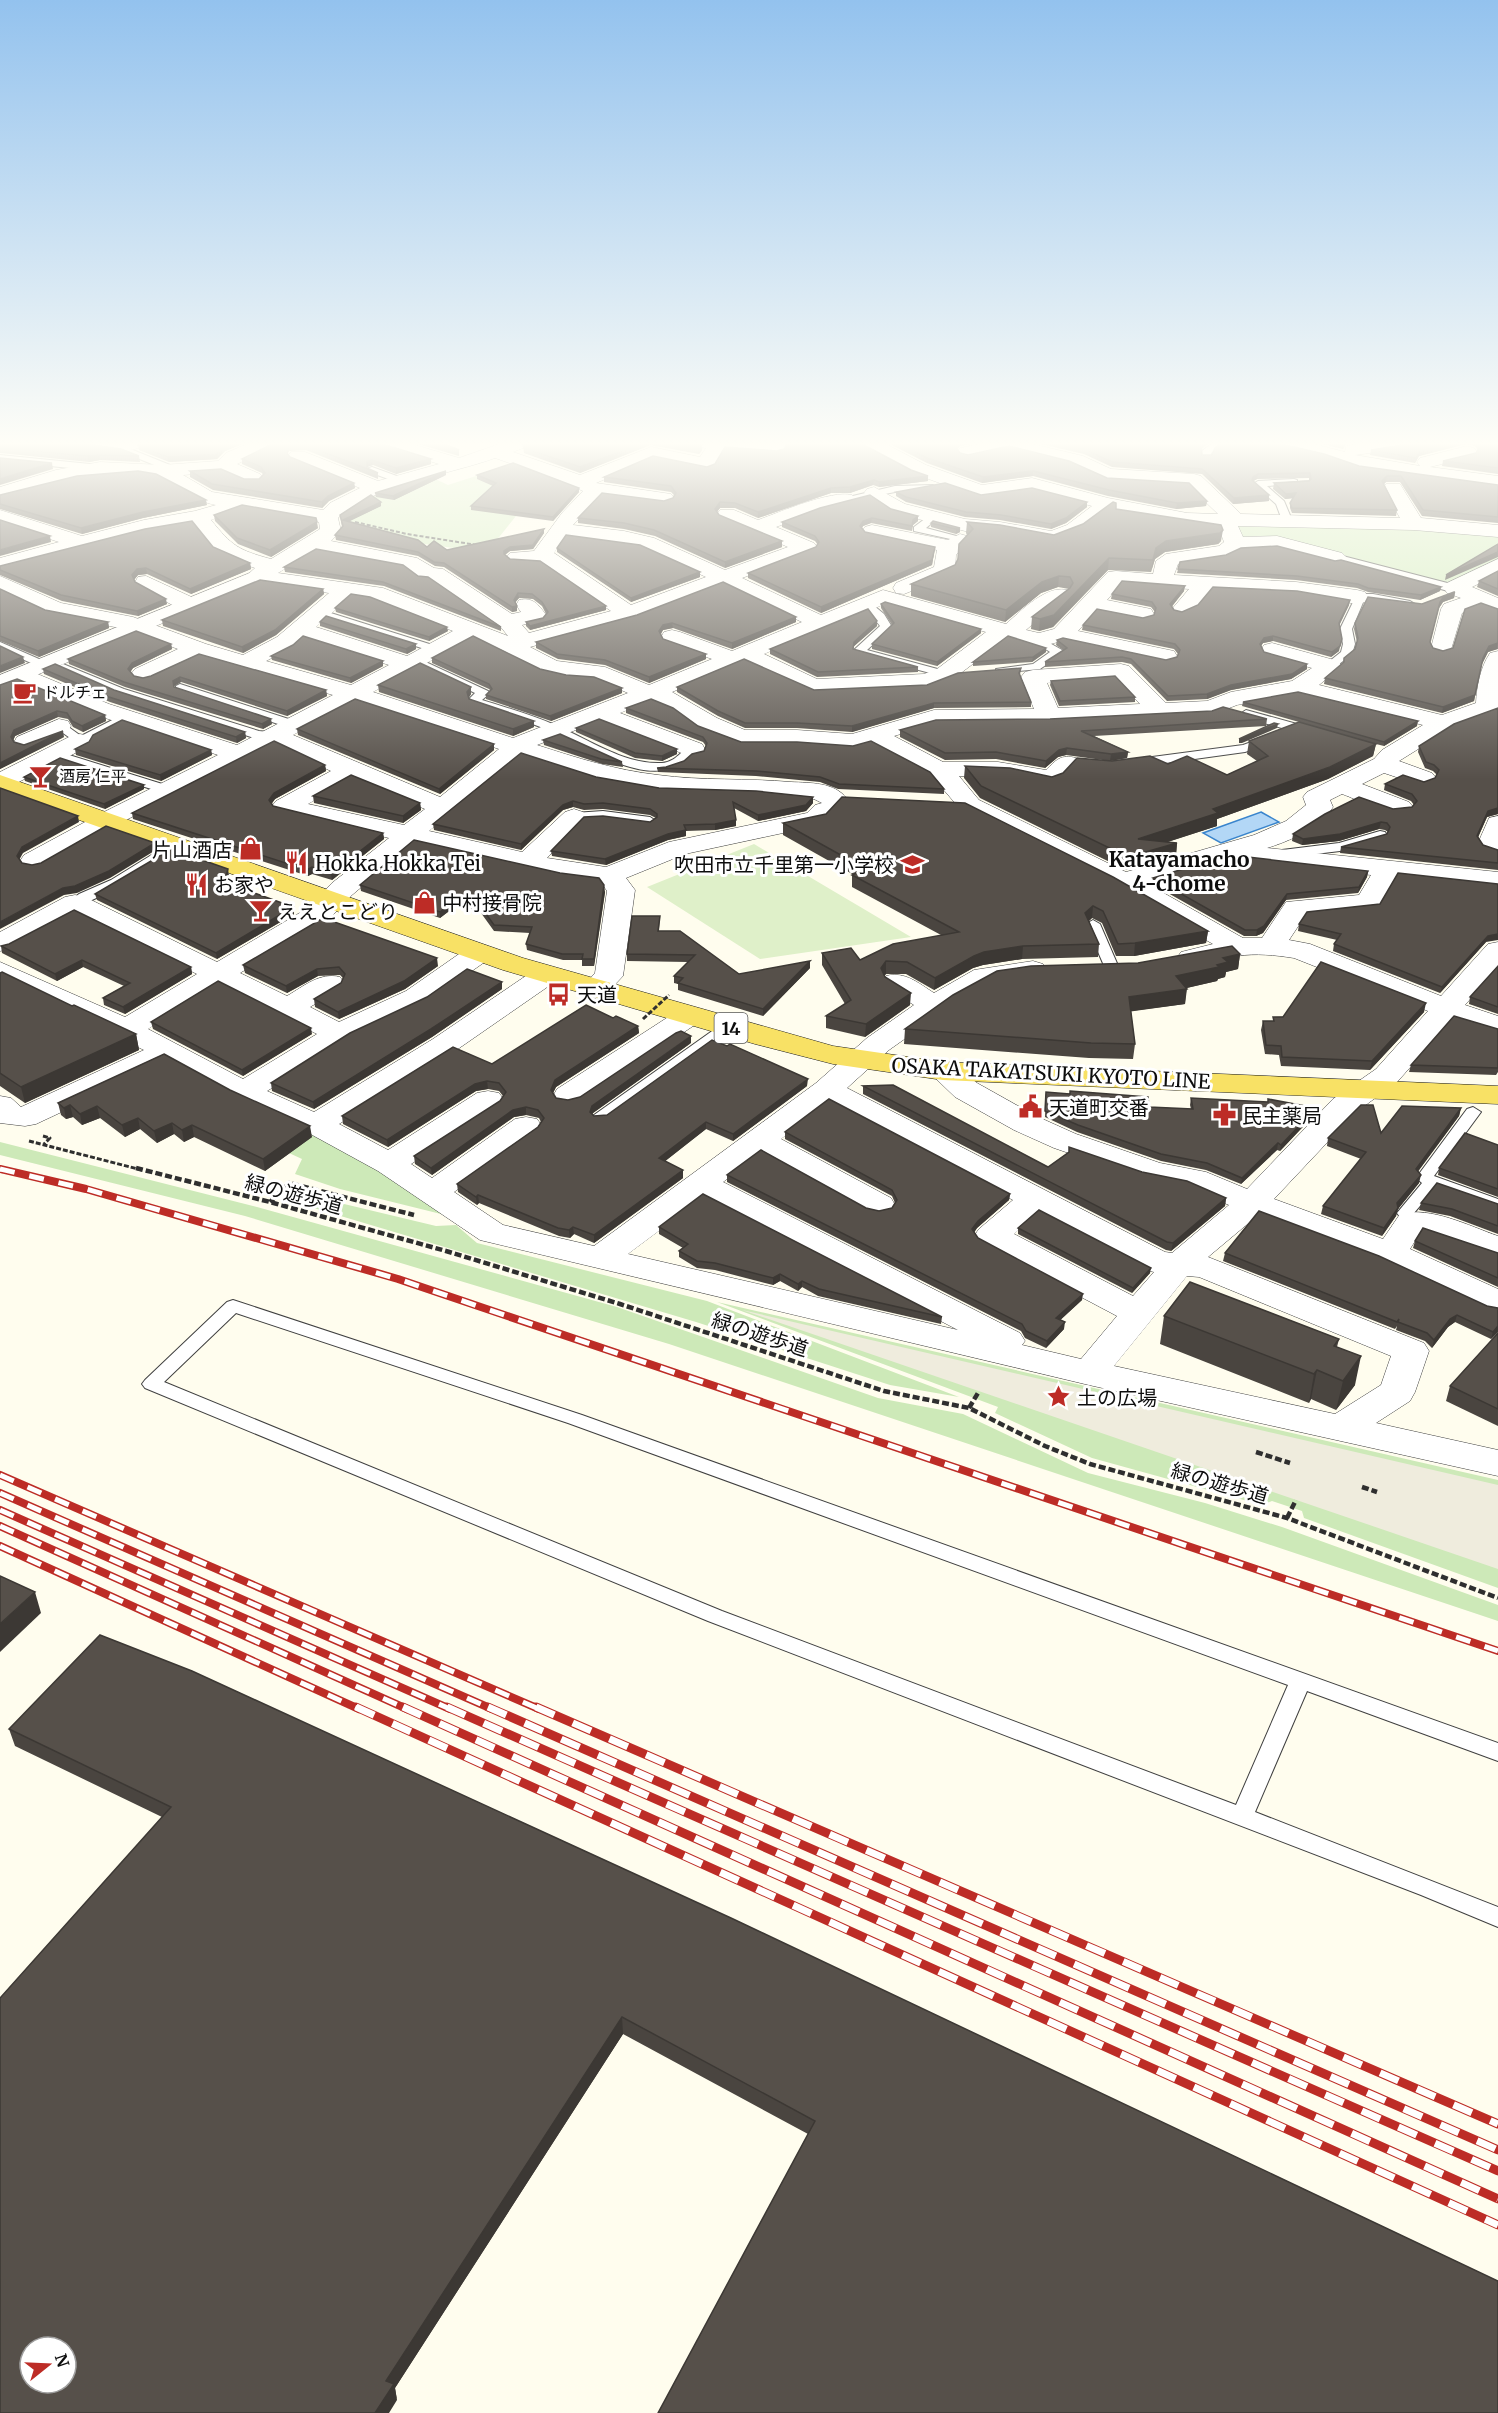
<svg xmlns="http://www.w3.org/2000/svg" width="1498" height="2413" font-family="Merriweather,'Noto Sans JP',serif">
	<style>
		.green { fill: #cde9b8 }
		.pitch { fill: #dff0c9 }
		.plaza { fill: #efecdd }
		.water { fill: #b3d7f6; stroke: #3a85cd; stroke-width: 1.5 }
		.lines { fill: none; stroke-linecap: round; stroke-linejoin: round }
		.service-casing { stroke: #404040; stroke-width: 2 }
		.minor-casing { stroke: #404040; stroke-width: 1 }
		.tertiary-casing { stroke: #404040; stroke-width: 1 }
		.primary-casing { stroke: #1e1e1e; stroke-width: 1 }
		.path-far2 { stroke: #2f2f2f; stroke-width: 2; stroke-dasharray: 4 2; stroke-linecap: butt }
		.path-far1 { stroke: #2f2f2f; stroke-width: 3; stroke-dasharray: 5 2; stroke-linecap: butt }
		.path { stroke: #2f2f2f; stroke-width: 4.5; stroke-dasharray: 7 3; stroke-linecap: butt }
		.service { fill: #fff; fill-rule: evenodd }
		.minor { fill: #fff; fill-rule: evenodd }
		.tertiary { fill: #fff; fill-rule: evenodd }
		.primary { fill: #f8e165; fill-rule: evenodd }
		.rail-far2-casing { stroke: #bd2c26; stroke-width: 6 }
		.rail-far1-casing { stroke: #bd2c26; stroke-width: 8 }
		.rail-casing { stroke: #bd2c26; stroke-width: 9 }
		.rail-far2 { stroke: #fff; stroke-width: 4; stroke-dasharray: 11; stroke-linecap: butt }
		.rail-far1 { stroke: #fff; stroke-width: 5; stroke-dasharray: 15; stroke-linecap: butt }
		.rail { stroke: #fff; stroke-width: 7; stroke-dasharray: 20; stroke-linecap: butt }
		.path-bridge { stroke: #2f2f2f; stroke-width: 3; stroke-dasharray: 5 2; stroke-linecap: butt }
		.wall { fill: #4a4540 }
		.shaded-wall { fill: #3c3834 }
		.building { fill: #56504a; stroke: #3c3834; stroke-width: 1.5; fill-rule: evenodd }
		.labels { text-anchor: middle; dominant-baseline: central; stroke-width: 6; stroke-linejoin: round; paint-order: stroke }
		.far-poi-label { font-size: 16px; fill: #0d0d0d; stroke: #fff; text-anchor: start }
		.shield { fill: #fff; stroke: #565656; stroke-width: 1.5 }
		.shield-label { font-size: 18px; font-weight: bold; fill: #0d0d0d }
		.poi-label { font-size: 20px; fill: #0d0d0d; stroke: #fff; text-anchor: start }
		.street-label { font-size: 20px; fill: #0d0d0d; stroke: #fff }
		.neighbourhood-label { font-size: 21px; font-weight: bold; fill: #0d0d0d; stroke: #fff }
	</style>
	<rect width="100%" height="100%" fill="#fffdee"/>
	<g class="green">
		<polygon points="429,476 448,485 476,476 495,484 492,486 500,489 520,511 492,546 468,550 338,532 372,496 393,486"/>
		<polygon points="1235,522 1468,530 1498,535 1498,559 1449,586 1295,542 1241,540"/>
		<polygon points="295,1125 380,1170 445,1215 340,1189 295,1174 302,1159 289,1153"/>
		<polygon points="0,1142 257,1207 617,1307 878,1398 963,1414 1088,1473 1205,1503 1282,1527 1498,1605 1498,1621 669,1344 245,1216 0,1155"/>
		<polygon points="294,1192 436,1226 456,1225 477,1243 707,1301 959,1397 890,1385 696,1322 287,1200"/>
		<polygon points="717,1302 1498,1480 1498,1588 1304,1518 1302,1511 1272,1501 1262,1505 1092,1458 995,1413 998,1407"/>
	</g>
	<polygon class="pitch" points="754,844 911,937 760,959 647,887"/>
	<polygon class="plaza" points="742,1310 1498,1485 1498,1569"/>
	<polygon class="water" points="1261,812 1279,822 1221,843 1203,833"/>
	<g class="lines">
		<defs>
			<g id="service">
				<polygon points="1214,442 1224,442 1212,452 1209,459 1203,459 1202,451"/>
				<polygon points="118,444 175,467 177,469 169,471 115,449 115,445"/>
				<polygon points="0,455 100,465 105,468 100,471 0,461"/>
				<polygon points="372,467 405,479 407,481 402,484 369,472 369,468"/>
				<polygon points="1294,479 1297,480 1297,484 1267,486 1284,501 1292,520 1287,523 1282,520 1276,504 1253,484 1258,481"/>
				<polygon points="933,485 938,488 936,490 895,492 845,502 840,499 895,486"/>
				<polygon points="930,515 939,517 926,528 964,538 964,542 914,531 914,527"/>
				<polygon points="1335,554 1459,586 1460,588 1459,590 1448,591 1331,559 1330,557"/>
				<polygon points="1373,594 1410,601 1415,604 1410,607 1364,600 1352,629 1355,644 1352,654 1334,668 1326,668 1326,664 1341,652 1343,644 1340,629 1354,600 1352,597 1357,594"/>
				<polygon points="867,600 884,614 892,627 867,650 945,671 957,672 957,676 945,677 855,653 855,649 880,626 862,603"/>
				<polygon points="318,609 439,647 441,649 435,652 431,651 314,614 312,612"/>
				<polygon points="1039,637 1062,650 1062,654 1040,669 996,673 996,669 1033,664 1050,652 1035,642 1035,638"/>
				<polygon points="0,642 39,659 41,661 35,664 31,663 0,649"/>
				<path d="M415,657L488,691L490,693L482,700C507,708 533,715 557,726C590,740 625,765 662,763C677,762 681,749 693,745L699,749C661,799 592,750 550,731C525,720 498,713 472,705L470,698L475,693L411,662V658Z"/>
				<polygon points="63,664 124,689 259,731 278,733 280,736 274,740 254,738 116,693 59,669 57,667"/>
				<polygon points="180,684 298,722 300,725 294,729 290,728 176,690 176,686"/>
				<polygon points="1246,710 1315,729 1317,732 1311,736 1242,717 1240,714"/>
				<polygon points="126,713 132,717 130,720 80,745 53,726 55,723 63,723 81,736"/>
				<polygon points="1268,736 1272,737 1272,743 1245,752 1137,767 1131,763 1137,759 1243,745"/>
				<polygon points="53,750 172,787 174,790 168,794 164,793 49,757 47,754 49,751"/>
				<polygon points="603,811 650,817 656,821 650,825 603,819 574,821 568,817 574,813"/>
				<polygon points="1380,831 1385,832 1387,835 1385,838 1340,851 1282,858 1275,854 1282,850 1339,843"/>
				<path d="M158,851L165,855L163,858C148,868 85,910 70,906L68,903L79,894L111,880Z"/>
				<polygon points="1093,920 1100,924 1119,968 1117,971 1107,971 1105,968 1086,924"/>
				<polygon points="727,1023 732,1024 734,1027 732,1030 606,1121 594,1121 592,1118 594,1115 722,1024"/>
				<polygon points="1473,1107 1481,1112 1434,1176 1498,1199 1498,1210 1435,1188 1414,1213 1420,1221 1418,1225 1406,1225 1397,1213 1422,1183 1416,1178 1467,1109"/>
				<path d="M233,1300L582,1415L1498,1743V1761L1307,1691L1255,1812L1498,1907V1927L1421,1895L708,1621L145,1388L142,1384L145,1380L227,1302ZM236,1313L568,1423L1288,1685L1236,1805L722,1611L164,1382Z"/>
			</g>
			<g id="minor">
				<polygon points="79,442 149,442 147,446 118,453 81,446"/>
				<path d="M252,442H276L274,446L237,464L260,474L263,478L260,482H246L222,472L183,475L212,492L323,510L330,503L360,488L291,460L288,456L291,452H305L378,481L439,464L380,446L378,442H405L459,458L505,442H530L528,446L513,452L580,475L651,447L700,457L706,448L690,446L688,442H776L783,444L786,448L783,452L776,454L724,450L713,468L706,470L653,459L596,483L671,494L674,498L671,502L664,504L601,496L573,525L624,531L654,538L725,570L788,547L720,518L717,514L720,510H734L758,520C780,512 831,490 852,495L855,499L852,503L819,511L776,527L814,543L817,547L814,551L742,578L821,615L883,590L1006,624C1021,611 1046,585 1067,590L1070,595C1063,605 1054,606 1046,613C1039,618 1033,624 1026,630L1039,633L1054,629L1108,572L1116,571L1153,574L1156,561L1166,554L1219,546L1224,542L1218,526L1187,525L1111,511L1081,533L1053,544L1000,534L965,531L891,512L864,493L867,489L874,487L905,504L965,519L1000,522L1051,531L1067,525L1092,506L1032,490L980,497L973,495L912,473L861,446L859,442H882L926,465L982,485L1032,478L1108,498L1187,513L1218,514L1189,486L1107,481L1069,464L1009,449L967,458L960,456L957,452L960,448L990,442H1024L1083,456L1111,469L1194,474L1201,476L1241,514L1400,518L1383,488L1386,484H1400L1421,518L1498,525V537L1414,530L1238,526L1243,537L1277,536L1342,553L1346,557L1342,561L1335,563L1277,548L1240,550L1225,557L1178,564L1174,575L1296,582L1357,590L1365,592L1368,597L1365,602L1357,604L1296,594L1211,590C1201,602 1193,618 1175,614L1172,609L1189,589L1121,584L1107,600L1151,609L1154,614L1151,619L1143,621L1096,611L1078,631L1174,651L1177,656L1174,661L1166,663L1062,641L1039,647L1007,638L953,679L927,688L814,693L744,662L672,692L717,718L745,730H797L852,734L934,710L1034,709L1021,677L1025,672L1033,670L1121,664L1129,666L1166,703L1207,701L1231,692L1292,681L1312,668L1264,655L1261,650L1264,645L1272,643L1338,661L1342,666L1319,685L1442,715L1476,703C1477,686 1480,668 1490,653L1498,651V713L1452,728L1399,761L1432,773L1436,778L1432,783L1423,786L1384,773L1362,784L1409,802L1413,807L1409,812C1388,818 1362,801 1342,794L1330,800L1333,807C1319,828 1290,841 1267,848L1498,872V888L1396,877L1378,908L1305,916L1289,940L1310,944L1441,996L1488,944L1498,942V967L1465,1005L1498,1016V1035L1452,1020L1398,1081L1355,1113L1274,1199L1383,1239L1400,1214C1431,1206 1469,1226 1498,1236V1259L1420,1233L1410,1249L1498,1289V1314L1486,1311L1378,1261L1257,1216L1208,1257L1424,1343L1429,1351L1415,1392L1410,1401L1376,1423L1498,1450V1476L1089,1385L480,1240L378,1171L305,1131L233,1099L166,1063L36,1124L25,1126L0,1123V1096L11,1098L21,1107L144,1050L0,982V962L125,1017L197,974L75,914L10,949L0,951V932L65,897L75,895L85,897L217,962L308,908L332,883L389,838L276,811L272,806L276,801L331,771L275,745L116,825L42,867L33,869L24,867L20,861L24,855L98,815L218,755L93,714L12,680L8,675L12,670L20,668L28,670L109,704L237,745L333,695L200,657L151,679L143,681L135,679L131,674L135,669L178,649L120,628L47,614L0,592V576L61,603L133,617L206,644L243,655L277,637L329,593L249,581L246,576L255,568L237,562L215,551L194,524L145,532L0,570V558L59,542L0,523V510L82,536L144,520L195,511L216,505C193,501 179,486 158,477C150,473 136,474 126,474C81,474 43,488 0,499V487L56,470L100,462L162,465L218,461L226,453ZM495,458L559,480L583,491L562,513L534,551L510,553L506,557L510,561L541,563L611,611L529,633L522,625L543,620L546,615C538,604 533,597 519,600L516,605L521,612L512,614L443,569L434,568L417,558L331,541L341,531L338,518C370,486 452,474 495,458ZM243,509L319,522L320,529L271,559C238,550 232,546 211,520ZM565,537L641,547L706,577L631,605L554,553ZM316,551L404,567L420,578L429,579L500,626L508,636L383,588L278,573ZM723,585L802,622L732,651L680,632L672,630L664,632L661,637L664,642L712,659L649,685L605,667L557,661L530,647L637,618ZM351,596L371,599L453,631L407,656L316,627ZM885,604L986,632L937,669L924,674L817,679L764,654ZM303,638L389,665L351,685L266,661L293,647ZM473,638L502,650L541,671L566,677L595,679L628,693L513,738L373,692ZM1115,678L1140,704L1058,708L1047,683ZM1297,694L1423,725L1382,750L1374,759L1307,792L1303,797L1306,805L1286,821L1254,835L1126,872L979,800L959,776L1010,778L1051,787L1060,784L1079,763L1076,758C1061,754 1056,760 1046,770L998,762H943L894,736L935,724L1049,723L1211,715L1237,705ZM651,701L674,711L699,728L741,744H797L853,748L871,743L931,775L961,810L1113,887L1213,944L1181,952L1177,958L1181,964C1200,969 1218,959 1237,956C1256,953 1275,955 1294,958L1428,1011L1376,1069L1333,1099L1247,1189L1206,1172L1160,1163L1076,1134L1036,1116L977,1083L954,1065L943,1062L932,1065L928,1071L955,1097L1014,1130L1054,1148L1142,1178L1186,1187L1229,1205L1172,1253L1165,1252L847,1088L889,1050L944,1011L991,984L1043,976L1047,970L1043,964L1033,961L974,970L934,993C918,983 905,971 886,976L882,982L886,988L914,1005L867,1038L816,1083L594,1246L503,1225L454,1192L537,1133L542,1126L537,1119L526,1117L515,1119L432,1178L411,1164L499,1107L504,1100L499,1093L488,1091L477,1093L388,1150L339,1124L455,1051L556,981L560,975L556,969L546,966L536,969L433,1039L314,1112L267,1091L350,1039L426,1003L489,959L493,953L489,947L479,945L469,947L406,991L339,1022L310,1007L340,989L344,983L340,977C320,972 304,986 287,996L240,973L328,920L352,895L414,843L561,877L601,882L607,891L595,973L581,989L585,995L595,998L605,995L623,976L635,890L626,878L685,854L825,824L837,810L834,807L843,804L847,799C835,782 810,783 791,782C747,778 702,781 658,775C615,770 577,758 537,745L599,721L684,754L693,756L702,754L705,749L702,744L620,713ZM355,702L499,749L440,797L293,735ZM521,756L597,780L660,791L756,794L814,799L822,803L815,805L807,813L669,842L606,867L547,858L587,817L583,812L574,809L565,812L522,852L429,831ZM352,779L425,809L404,825L308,804ZM1229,859L1237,861L1371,875L1359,895L1286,902L1262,938H1243L1146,883ZM219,985L317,1034L243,1079L148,1029ZM829,1103L1013,1200L979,1229L974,1236L979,1243L1117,1316L1081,1359L1022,1345L1025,1341L1020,1333L723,1182L761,1154L867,1212L879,1215L891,1212L895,1205L891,1198L781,1139ZM703,1198L958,1330L628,1254ZM1038,1213L1146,1270L1154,1272L1133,1296L1014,1234ZM1187,1276L1199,1277L1391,1356L1381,1385L1335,1414L1114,1366Z"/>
				<polygon points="1275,442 1306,442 1345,452 1346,446 1371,442 1415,442 1413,446 1406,448 1355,455 1420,466 1417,462 1420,458 1467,446 1474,448 1477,452 1474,456 1430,467 1498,476 1498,488 1358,469 1324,457 1277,446"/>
				<polygon points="872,525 948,540 960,534 967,536 970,540 956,555 955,570 952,575 904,594 896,593 893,588 896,583 934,567 937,550 865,535 862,531 865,527"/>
				<polygon points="1498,559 1498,574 1472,587 1498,598 1498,613 1480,606 1462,613 1450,653 1442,655 1434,653 1431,648 1441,609 1444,604 1461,598 1447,593 1444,588 1447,583"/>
				<polygon points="146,576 198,600 201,605 198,610 190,612 182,610 138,587 135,582 138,577"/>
				<polygon points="59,719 68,721 71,726 68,731 35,747 26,749 17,747 14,742 17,737"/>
				<polygon points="80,734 89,736 92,741 89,746 9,787 0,790 0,772 71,736"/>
				<polygon points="1498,816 1498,855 1482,849 1478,843 1489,818"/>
				<polygon points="689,1007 699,1010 704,1016 699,1022 579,1103 568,1105 557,1103 553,1096 557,1089 679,1010"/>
			</g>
			<polygon id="tertiary" points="257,570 265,571 268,576 265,581 0,690 0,675"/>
			<polygon id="primary" points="0,775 523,958 833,1046 943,1062 1498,1086 1498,1104 943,1080 833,1064 755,1044 503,970 0,792"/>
		</defs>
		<use href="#service" class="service-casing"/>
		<use href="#minor" class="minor-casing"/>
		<use href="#tertiary" class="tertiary-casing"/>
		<use href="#primary" class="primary-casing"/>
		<polyline class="path-far2" points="355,522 407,534 477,545"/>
		<g class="path-far1">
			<polyline points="43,1136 50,1138 44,1144"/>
			<polyline points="29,1141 142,1170"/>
		</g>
		<g class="path">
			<polyline points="136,1168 270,1202 446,1251 620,1304 884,1391 969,1408 1045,1446 1090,1464 1287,1518 1498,1598"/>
			<polyline points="270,1202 289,1183 414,1215"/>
			<polyline points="969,1408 978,1393"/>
			<polyline points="1256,1452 1290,1463"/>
			<polyline points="1362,1487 1377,1492"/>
			<polyline points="1287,1518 1296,1500"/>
		</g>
		<use href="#service" class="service"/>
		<use href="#minor" class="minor"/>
		<use href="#tertiary" class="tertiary"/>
		<use href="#primary" class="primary"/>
		<defs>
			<polyline id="rail-far2" points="0,1169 2,1170"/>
			<g id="rail-far1">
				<polyline points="0,1169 86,1189 398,1279 1498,1651"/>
				<polyline points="0,1475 539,1709"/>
				<polyline points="0,1493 492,1709"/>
				<polyline points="0,1510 450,1709"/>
				<polyline points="0,1526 407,1709"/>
				<polyline points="0,1546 359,1709"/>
			</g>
			<g id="rail">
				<polyline points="356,1707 1498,2225"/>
				<polyline points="403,1707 1498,2199"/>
				<polyline points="447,1707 1498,2171"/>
				<polyline points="488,1707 1498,2150"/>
				<polyline points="536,1707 1498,2124"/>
			</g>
		</defs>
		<use href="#rail-far2" class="rail-far2-casing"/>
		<use href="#rail-far1" class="rail-far1-casing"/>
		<use href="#rail" class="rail-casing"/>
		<use href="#rail-far2" class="rail-far2"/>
		<use href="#rail-far1" class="rail-far1"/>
		<use href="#rail" class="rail"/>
		<polyline class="path-bridge" points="643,1019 669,995"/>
	</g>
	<g class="wall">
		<polygon points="0,442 80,443 139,456 140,462 100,460 89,462 0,453"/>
		<polygon points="148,442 247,442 225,451 217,459 169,462 139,450 138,445"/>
		<polygon points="411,442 451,442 445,444 459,450 459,456"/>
		<polygon points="530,442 689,442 690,443 702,450 699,454 650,445 580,473 524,453 523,445"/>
		<polygon points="783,442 860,442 928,481 879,487 873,485 850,493 831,493 758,518 735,508 720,508 717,512 719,515 782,547 725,568 655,536 624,529 578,523 578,518 664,501 673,498 674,495 671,492 604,482 604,477 707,467 784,449 786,446"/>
		<polygon points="886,442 981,442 960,446 957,449 960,453 968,455 1107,478 1207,501 1206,506 1176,509 1108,496 1033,476 982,483 927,463"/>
		<polygon points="1032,442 1211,442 1202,448 1202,455 1212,455 1277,443 1359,466 1498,485 1498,523 1422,516 1400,482 1386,482 1384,484 1397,510 1396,516 1292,513 1290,508 1290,503 1293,498 1285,499 1273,489 1274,483 1309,480 1309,478 1257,479 1253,481 1269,501 1233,504 1202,474 1112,467 1084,454"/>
		<polygon points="1313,442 1359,442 1346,444 1343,449"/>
		<polygon points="1415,442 1498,442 1498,474 1442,466 1443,461 1476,453 1478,450 1475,446 1466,444 1419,456 1415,463 1370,455 1371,450 1415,443"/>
		<polygon points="274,443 379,443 431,459 431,464 396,474 373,465 367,467 367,468 378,473 378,479 306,450 289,451 287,454 290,457 354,483 355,488 329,501 322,508 213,490 190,477 190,471 244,479 259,479 263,475 262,473 242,464 242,459"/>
		<polygon points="446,475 394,500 376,497 375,493"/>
		<polygon points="477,475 579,488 579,492 553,521 471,510 471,506 493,486 477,479"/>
		<polygon points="896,492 981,495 1087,507 1066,523 1051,529 1000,520 965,517 906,502 896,496"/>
		<polygon points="0,495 207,505 143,518 82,534 0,509"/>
		<polygon points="381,502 381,506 349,521 427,547 447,550 544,533 533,549 510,551 505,555 510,559 606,610 530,630 526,626 526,622 543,618 546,614 542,606 533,599 519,598 515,602 517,606 517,611 512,612 444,567 435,566 418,556 336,540 335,535 342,527 340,515"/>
		<polygon points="891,509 918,521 913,525 912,531 871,523 863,526 862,528 865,532 935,547 932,565 821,613 748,578 748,573 816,547 818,545 815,541 782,527 782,522"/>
		<polygon points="1116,509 1221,541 1218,544 1165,552 1155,559 1151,572 1108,570 1053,627 1039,631 1031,629 1032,617 1069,589 1058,587 1041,593 1005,622 911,596 911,584 955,565 967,535 966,533 967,522 1054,535 1083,524"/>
		<polygon points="214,515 318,528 271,557 238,544 215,521"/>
		<polygon points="931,523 960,528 960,532 956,534 931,527"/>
		<polygon points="213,547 250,563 251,569 191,594 147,574 138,575 134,580 135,582 167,604 138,616 62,601 0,575 0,566"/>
		<polygon points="557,548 700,577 631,602 557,552"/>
		<polygon points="1180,562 1441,587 1440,591 1420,600 1368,592 1357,588 1296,580 1177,573"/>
		<polygon points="284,567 418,576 501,627 501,631 384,586 285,572"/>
		<polygon points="1498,571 1498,596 1477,587 1479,581"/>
		<polygon points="0,589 45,610 108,622 109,628 39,657 0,641"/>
		<polygon points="323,589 324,594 276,635 243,653 163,626 162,620"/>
		<polygon points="1184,591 1172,606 1174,610 1182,612 1349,605 1339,625 1339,651 1331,657 1273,641 1263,643 1261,646 1264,652 1307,664 1307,669 1291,679 1231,690 1207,699 1167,701 1131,664 1122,662 1045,667 1045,662 1063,650 1056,645 1057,640 1166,660 1177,657 1178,654 1174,649 1082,630 1083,625 1143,618 1154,615 1155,612 1151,607 1111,599 1112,594"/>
		<polygon points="1455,592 1454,598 1443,602 1439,608 1430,642 1433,648 1443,651 1453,648 1498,609 1498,649 1488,652 1482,664 1474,701 1442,713 1324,684 1325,678 1343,663 1344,658 1355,649 1357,642 1354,629 1355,623 1422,604"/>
		<polygon points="881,604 981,629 981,633 937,666 872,649 872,644 892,625 881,608"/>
		<polygon points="335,608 448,631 429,641 336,612"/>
		<polygon points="637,615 796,617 796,622 732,649 673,628 663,630 661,634 663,639 706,654 706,659 649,683 605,665 558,659 536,648 536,642"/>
		<polygon points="320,622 416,649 407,654 320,626"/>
		<polygon points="877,626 853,647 853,649 918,667 918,672 817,677 770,654 770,649"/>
		<polygon points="171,644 172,649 133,668 130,672 134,676 143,678 151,676 199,654 326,690 327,696 287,716 181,682 174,686 174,687 272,724 263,729 125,687 69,664 68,659"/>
		<polygon points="293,645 383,661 383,666 351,683 272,660 271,656"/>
		<polygon points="1046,652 1032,662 973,666 973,662"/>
		<polygon points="432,658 540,669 622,693 551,721 486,699 486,695 490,690 489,689 432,663"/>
		<polygon points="1021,668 1020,675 1031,702 1031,707 934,708 852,732 797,728 745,728 718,716 677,692 677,687 814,690 927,685"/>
		<polygon points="43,669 114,690 245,732 246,738 237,743 110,702 44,674"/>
		<polygon points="1051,681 1135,697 1135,702 1059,706 1050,685"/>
		<polygon points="0,685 105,715 106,721 83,732 73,727 68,719 58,717 15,736 13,741 14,742 24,745 64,737 0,769"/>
		<polygon points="378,685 471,694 469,697 469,699 534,721 534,727 513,736 379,692"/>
		<polygon points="1243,702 1417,726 1384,746 1376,744 1373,756 1328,779 1217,819 1217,826 1167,842 1177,843 1176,855 1126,870 980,798 964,778 965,766 1052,777 1112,761 1168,764 1227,775 1257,761 1247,754 1249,741 1299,722 1242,706"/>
		<polygon points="626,708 698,726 741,742 944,789 944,794 838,789 820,782 756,776 658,772 657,768 666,767 684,761 704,751 706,746 703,742 626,713"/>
		<polygon points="1498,708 1498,814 1487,817 1478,837 1483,845 1498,850 1498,870 1340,853 1341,847 1387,834 1388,832 1385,830 1379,829 1339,841 1302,845 1292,841 1293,834 1393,809 1412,807 1414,805 1411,801 1384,790 1385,784 1424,782 1435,778 1437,775 1433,771 1425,768 1418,752 1419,746"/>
		<polygon points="1267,719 1266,726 1094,736 1128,752 1127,758 1110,761 1066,755 1058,757 1045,768 996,759 945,760 900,737 900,730"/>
		<polygon points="576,728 677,754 662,761 635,758 576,732"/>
		<polygon points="297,729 494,750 440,794 298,735"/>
		<polygon points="543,740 622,762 623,767 602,764 544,745"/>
		<polygon points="89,742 211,750 212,755 161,781 76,755 75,749"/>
		<polygon points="325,765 326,771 275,799 272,803 273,806 383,833 384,839 332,880 312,874 308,876 133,819 132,813"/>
		<polygon points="24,777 144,789 105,809 25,781"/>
		<polygon points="596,777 659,788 813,797 813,803 806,811 758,821 734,808 736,826 715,830 686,831 686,836 668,840 606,865 552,856 551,851 650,822 656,818 650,815 603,809 584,810 573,807 563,810 521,850 434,830 433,824"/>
		<polygon points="313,796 420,803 421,810 403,823 314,803"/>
		<polygon points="783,823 1208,931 1206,943 1134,956 1116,956 1102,923 1092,918 1089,921 1099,944 1098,957 1022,959 983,965 973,968 934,990 906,974 886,974 884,976 910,1005 865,1037 826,1028 826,1016 845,1004 822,965 822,953 860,960 941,935 852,887 852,875 854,875 783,835"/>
		<polygon points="1368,871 1367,877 1358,893 1286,900 1263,933 1256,936 1244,936 1152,884 1153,878"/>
		<polygon points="229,876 227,883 293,907 294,914 217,959 97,900 95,894"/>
		<polygon points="360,885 605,892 594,966 582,966 582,960 563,960 527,950 526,944 530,933 494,931 481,913 457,905 440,918 361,891"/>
		<polygon points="1380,904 1486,942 1440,993 1333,951 1334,944 1337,940 1298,931 1299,924"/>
		<polygon points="660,916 659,931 739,974 810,968 763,1016 678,990 678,984 674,983 674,976 688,962 627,961 627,954"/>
		<polygon points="1,946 191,967 192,974 125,1014 104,1005 103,998 124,986 83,967 57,981 2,953"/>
		<polygon points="1240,954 1238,969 1226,972 1225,977 1218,979 1217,981 1186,988 1185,1004 1131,1011 1135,1044 1133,1059 1089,1058 904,1044 905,1029 1138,963"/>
		<polygon points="243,965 438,966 405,989 339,1019 315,1007 314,999 341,983 343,978 340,975 318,976 287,993 245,973"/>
		<polygon points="1498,966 1498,1014 1469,1004 1470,997"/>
		<polygon points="0,973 72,1006 136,1034 139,1050 25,1103 0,1086"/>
		<polygon points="502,982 502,989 432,1037 314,1109 272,1091 271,1083"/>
		<polygon points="1424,1012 1370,1070 1281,1066 1279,1055 1265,1054 1261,1030 1263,1021 1273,1021 1273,1017"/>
		<polygon points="613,1018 638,1026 639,1033 556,1087 553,1093 556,1098 568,1100 580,1097 691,1043 593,1113 592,1114 594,1116 607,1115 807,1086 733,1141 706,1129 665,1161 683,1178 594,1243 574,1234 570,1238 559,1236 479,1203 477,1205 458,1192 457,1184 538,1127 541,1122 539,1118 526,1115 514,1117 432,1175 415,1164 414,1156 500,1101 503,1096 499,1091 488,1089 476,1091 388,1147 343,1124 342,1116 492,1064"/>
		<polygon points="151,1022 312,1034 243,1076 153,1029"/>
		<polygon points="1498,1029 1498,1072 1496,1075 1409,1072 1411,1065"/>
		<polygon points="164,1054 312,1137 265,1171 194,1137 184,1142 174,1134 157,1143 140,1129 125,1137 100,1118 82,1125 73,1117 66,1119 61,1115 58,1103"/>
		<polygon points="863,1086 1048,1167 1226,1198 1225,1206 1171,1251 1166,1250 863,1094"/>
		<polygon points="1046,1092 1149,1107 1191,1109 1190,1105 1191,1098 1315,1114 1280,1151 1277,1150 1241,1184 1206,1170 1161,1161 1077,1132 1045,1117"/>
		<polygon points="1461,1108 1459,1116 1418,1171 1419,1183 1398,1209 1396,1216 1382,1236 1321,1214 1323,1206 1361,1159 1327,1146 1328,1138 1381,1133"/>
		<polygon points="785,1132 1010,1194 1009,1200 977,1228 974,1232 978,1238 1082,1300 1060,1320 1064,1329 1046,1348 1025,1338 1021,1331 727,1182 727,1175 879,1211 892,1208 895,1203 892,1196 785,1139"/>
		<polygon points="1498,1145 1498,1197 1438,1175 1439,1168"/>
		<polygon points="1421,1203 1498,1204 1498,1234 1450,1216 1419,1210"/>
		<polygon points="659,1227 942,1317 941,1324 818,1296 802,1287 798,1291 780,1281 773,1285 715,1270 697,1268 679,1257 679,1251 683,1248 659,1234"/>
		<polygon points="1018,1228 1150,1273 1132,1293 1018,1234"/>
		<polygon points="1415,1241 1498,1253 1498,1287 1413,1248"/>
		<polygon points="1225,1253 1498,1308 1498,1332 1491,1339 1455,1322 1448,1327 1432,1348 1425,1341 1396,1330 1397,1326 1395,1329 1223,1261"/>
		<polygon points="1164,1316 1339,1339 1337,1347 1355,1385 1336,1410 1311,1399 1309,1403 1160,1344"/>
		<polygon points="1498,1333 1498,1426 1446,1401 1450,1386"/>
		<polygon points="9,1729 1498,2281 808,2134 623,2034 395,2388 397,2400 162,1817 15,1746"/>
	</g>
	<g class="shaded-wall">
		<polygon points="234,442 247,442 225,451 217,459 169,462 168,457 224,446"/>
		<polygon points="645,442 650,442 650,445 580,473 580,467"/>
		<polygon points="959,442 981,442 960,446 955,452 955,447"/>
		<polygon points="1205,442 1211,442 1201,449 1201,444"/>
		<polygon points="1345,442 1359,442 1346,444 1343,449"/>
		<polygon points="1456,442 1467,442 1466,444 1419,456 1415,463 1416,458 1420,451"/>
		<polygon points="289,445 289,451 286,456 285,451"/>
		<polygon points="702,445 702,450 699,454 699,449"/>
		<polygon points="99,455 100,460 89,462 88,456"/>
		<polygon points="431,459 431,464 396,474 396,468"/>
		<polygon points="372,460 373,465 367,467 367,469 367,461"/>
		<polygon points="52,463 53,469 0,485 0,479"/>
		<polygon points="446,471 446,475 394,500 393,496"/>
		<polygon points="1033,471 1033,476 982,483 983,477"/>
		<polygon points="1258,474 1257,479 1252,482 1253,477"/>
		<polygon points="928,476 928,481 879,487 879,482"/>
		<polygon points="1387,476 1386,482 1381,487 1382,481"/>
		<polygon points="874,480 873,485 850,493 850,487"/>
		<polygon points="354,483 355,488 329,501 322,508 322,502 328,496"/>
		<polygon points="579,488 579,492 553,521 553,517"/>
		<polygon points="831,488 831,493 758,518 758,512"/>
		<polygon points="1296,493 1295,498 1285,499 1286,494"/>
		<polygon points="1269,495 1269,501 1233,504 1234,498"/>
		<polygon points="206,500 207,505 143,518 82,534 81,528 143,512"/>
		<polygon points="1207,501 1206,506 1176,509 1177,503"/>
		<polygon points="381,502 381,506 344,524 343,520"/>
		<polygon points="720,502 720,508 715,514 715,509"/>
		<polygon points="1087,502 1087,507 1066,523 1051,529 1051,524"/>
		<polygon points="918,516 918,521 913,525 912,531 913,520"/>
		<polygon points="872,518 871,523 863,526 860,531 860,526 863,521"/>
		<polygon points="317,522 318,528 271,557 270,550"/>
		<polygon points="960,528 960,532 956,534 956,529"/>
		<polygon points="544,529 544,533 533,549 510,551 504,555 504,551 510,547"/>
		<polygon points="1223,530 1221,541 1218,544 1165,552 1155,559 1151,572 1153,560 1156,548 1166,541"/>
		<polygon points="50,536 51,542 0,556 0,550"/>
		<polygon points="782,541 782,547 725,568 725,562"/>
		<polygon points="935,547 932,565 821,613 821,607"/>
		<polygon points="1498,552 1498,557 1445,580 1446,575"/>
		<polygon points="1109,558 1108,570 1053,627 1039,631 1040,619"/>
		<polygon points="250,563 251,569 191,594 190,589"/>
		<polygon points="146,568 147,574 138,575 133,581 132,575 137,569"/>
		<polygon points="700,572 700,577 631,602 631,598"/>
		<polygon points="1059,576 1058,587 1041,593 1005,622 1006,610 1042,582"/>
		<polygon points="1185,586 1184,591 1170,609 1170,604"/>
		<polygon points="1441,587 1440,591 1420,600 1421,595"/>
		<polygon points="323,589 324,594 276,635 243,653 242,647"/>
		<polygon points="1455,592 1454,598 1443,602 1439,608 1440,602 1444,596"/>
		<polygon points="518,593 519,598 514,604 514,600"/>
		<polygon points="166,599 167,604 138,616 137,611"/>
		<polygon points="1350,600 1349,605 1338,628 1339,623"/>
		<polygon points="517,606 517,611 512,612 512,607"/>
		<polygon points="606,606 606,610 530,630 530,626"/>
		<polygon points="796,617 796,622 732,649 732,643"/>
		<polygon points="877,621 877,626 853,647 854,642"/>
		<polygon points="108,622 109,628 39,657 38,651"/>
		<polygon points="672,623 673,628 663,630 659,636 659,631 663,625"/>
		<polygon points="447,627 448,631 429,641 429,637"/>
		<polygon points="981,629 981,633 937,666 937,662"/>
		<polygon points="1273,636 1273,641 1263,643 1259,649 1260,644 1264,638"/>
		<polygon points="1342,639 1339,651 1331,657 1332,652"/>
		<polygon points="1498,643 1497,649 1488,652 1482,664 1483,658 1489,646"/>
		<polygon points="171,644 172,649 133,668 129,674 128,669 132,663"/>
		<polygon points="416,644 416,649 407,654 406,649"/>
		<polygon points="1046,648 1046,652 1032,662 1033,657"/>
		<polygon points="706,654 706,659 649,683 649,677"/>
		<polygon points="23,657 25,663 0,673 0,666"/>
		<polygon points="383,661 383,666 351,683 350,678"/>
		<polygon points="1307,664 1307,669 1291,679 1231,690 1207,699 1207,694 1231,685"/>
		<polygon points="180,677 181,682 174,686 173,681"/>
		<polygon points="471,687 471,694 468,699 467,692"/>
		<polygon points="622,688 622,693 551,721 550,716"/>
		<polygon points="326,690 327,696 287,716 287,711"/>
		<polygon points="1475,695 1474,701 1442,713 1443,707"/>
		<polygon points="934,703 934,708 852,732 852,726"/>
		<polygon points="57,711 58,717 15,736 12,743 11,737 14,730"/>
		<polygon points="105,715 106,721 83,732 82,726"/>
		<polygon points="271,719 272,724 263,729 262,724"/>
		<polygon points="534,721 534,727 513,736 513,729"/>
		<polygon points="1418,721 1417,726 1384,746 1384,742"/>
		<polygon points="1278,724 1277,728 1242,743 1239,743 1239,739"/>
		<polygon points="63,731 64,737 0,769 0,763"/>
		<polygon points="245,732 246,738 237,743 236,737"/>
		<polygon points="494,744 494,750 440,794 439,789"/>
		<polygon points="1376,744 1373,756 1328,779 1217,819 1217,826 1137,852 1138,839"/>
		<polygon points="1067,748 1066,755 1058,757 1045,768 1046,761 1059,750"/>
		<polygon points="677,749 677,754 662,761 662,756"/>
		<polygon points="211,750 212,755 161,781 160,775"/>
		<polygon points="1128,752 1127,758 1110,761 1111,754"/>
		<polygon points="325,765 326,771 275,799 270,806 269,800 274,793"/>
		<polygon points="144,785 144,789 105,809 104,804"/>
		<polygon points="813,797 813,803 806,811 758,821 758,815"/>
		<polygon points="573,801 573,807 563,810 521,850 521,844 563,805"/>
		<polygon points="420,803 421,810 403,823 403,816"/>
		<polygon points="1498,808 1498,814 1487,817 1476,842 1477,836 1488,811"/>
		<polygon points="78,816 79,822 23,853 18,862 17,856 22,847"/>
		<polygon points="736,820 736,826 715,830 715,824"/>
		<polygon points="1381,822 1379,829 1339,841 1302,845 1303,839"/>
		<polygon points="686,830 686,836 668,840 606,865 605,859 668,834"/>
		<polygon points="383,833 384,839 332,880 331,874"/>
		<polygon points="155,843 156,850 110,878 77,893 64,895 0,929 0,922 63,888"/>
		<polygon points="1177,843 1176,855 1126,870 1128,857"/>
		<polygon points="312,867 312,874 308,876 307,870"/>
		<polygon points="228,869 229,876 225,888 224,882"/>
		<polygon points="1368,871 1367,877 1358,893 1359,887"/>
		<polygon points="604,885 605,892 594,966 594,959"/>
		<polygon points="1287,894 1286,900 1263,933 1256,936 1257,930"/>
		<polygon points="456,899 457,905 440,918 440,912"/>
		<polygon points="1093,906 1092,918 1084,925 1085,913"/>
		<polygon points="293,907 294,914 217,959 216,953"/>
		<polygon points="1208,931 1206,943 1134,956 1135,943"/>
		<polygon points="1498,934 1498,940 1486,942 1440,993 1442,987 1488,936"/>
		<polygon points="1023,946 1022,959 983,965 973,968 934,990 935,978 974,956 984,952"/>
		<polygon points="1240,954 1238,969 1226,972 1225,977 1218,979 1217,981 1174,991 1176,976 1217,965 1223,958"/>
		<polygon points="437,958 438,966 405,989 339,1019 338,1012"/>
		<polygon points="82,960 83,967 57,981 55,974"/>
		<polygon points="810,961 810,968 763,1016 763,1009"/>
		<polygon points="886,961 886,974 880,981 881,968"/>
		<polygon points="191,967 192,974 125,1014 123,1007"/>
		<polygon points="317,969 318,976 287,993 286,986"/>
		<polygon points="502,982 502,989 432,1037 314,1109 313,1102"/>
		<polygon points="1187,989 1185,1004 1127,1012 1129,997"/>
		<polygon points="911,993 910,1005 865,1037 866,1024"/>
		<polygon points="1426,1003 1424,1012 1370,1070 1372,1061"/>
		<polygon points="638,1026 639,1033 556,1087 551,1097 551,1090 555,1080"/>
		<polygon points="311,1028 312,1034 243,1076 242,1070"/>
		<polygon points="136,1034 139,1050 25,1103 21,1087"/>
		<polygon points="691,1036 691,1043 593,1113 590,1119 590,1112 592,1106"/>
		<polygon points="808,1079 807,1086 733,1141 733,1134"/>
		<polygon points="487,1081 488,1089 476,1091 388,1147 387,1140 475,1084"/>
		<polygon points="70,1105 73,1117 66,1119 64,1108"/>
		<polygon points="97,1106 100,1118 82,1125 80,1114"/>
		<polygon points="526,1107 526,1115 514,1117 432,1175 431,1168 513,1110"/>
		<polygon points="1316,1108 1315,1114 1280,1151 1281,1145"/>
		<polygon points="1461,1108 1459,1116 1414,1177 1416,1169"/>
		<polygon points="138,1118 140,1129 125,1137 122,1125"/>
		<polygon points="706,1122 706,1129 659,1166 659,1158"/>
		<polygon points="172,1123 174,1134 157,1143 154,1131"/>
		<polygon points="192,1125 194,1137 184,1142 182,1130"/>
		<polygon points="310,1126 312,1137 265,1171 263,1159"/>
		<polygon points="1278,1143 1277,1150 1241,1184 1242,1178"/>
		<polygon points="683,1170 683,1178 594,1243 594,1235"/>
		<polygon points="1421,1175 1419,1183 1398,1209 1396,1216 1382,1236 1384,1228 1397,1203"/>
		<polygon points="1010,1194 1009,1200 977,1228 972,1236 972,1229 978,1221"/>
		<polygon points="478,1195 479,1203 477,1205 476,1197"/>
		<polygon points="1226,1198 1225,1206 1171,1251 1173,1243"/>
		<polygon points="573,1227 574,1234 570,1238 569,1230"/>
		<polygon points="1151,1268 1150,1273 1132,1293 1133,1288"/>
		<polygon points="780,1274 780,1281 773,1285 773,1278"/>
		<polygon points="802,1281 802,1287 798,1291 798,1284"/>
		<polygon points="1083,1294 1082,1300 1055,1325 1056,1318"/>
		<polygon points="1457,1315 1455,1322 1448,1327 1432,1348 1434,1340 1450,1319"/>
		<polygon points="1065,1322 1064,1329 1046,1348 1047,1341"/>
		<polygon points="1498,1326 1498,1332 1491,1339 1493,1332"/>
		<polygon points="1361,1356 1355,1385 1336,1410 1343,1381"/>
		<polygon points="1317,1370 1311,1399 1309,1403 1314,1374"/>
		<polygon points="35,1592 41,1613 0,1652 0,1624"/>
		<polygon points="622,2017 623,2034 395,2388 397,2400 389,2413 375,2413 386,2381"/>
	</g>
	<g class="building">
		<polygon points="0,442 79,442 80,443 121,449 139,456 99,455 88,456 0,448"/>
		<polygon points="148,442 234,442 224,446 216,454 168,457 138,445"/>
		<polygon points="275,442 378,442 379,443 431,459 396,468 372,460 367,461 367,468 378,473 305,445 289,445 285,451 290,457 354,483 328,496 322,502 212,484 190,471 221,469 244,479 259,479 265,473 261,467 242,459 274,443"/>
		<polygon points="429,442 440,442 459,450"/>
		<polygon points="530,442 645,442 580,467 524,448 523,445"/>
		<polygon points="660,442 689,442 690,443 702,445 699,449"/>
		<polygon points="786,442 860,442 860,443 911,470 928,476 879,482 874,480 850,487 831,488 758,512 735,503 720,502 715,509 719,515 782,541 725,562 654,530 624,523 578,518 602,493 664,501 673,498 676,493 671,486 604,477 653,456 707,467 715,464 725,447 777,451 784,449 788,444"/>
		<polygon points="896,442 959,442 955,447 960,453 968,455 1009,446 1069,461 1107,478 1189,483 1207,501 1177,503 1109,490 1033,471 983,477 927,458"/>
		<polygon points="1054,442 1205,442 1201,444 1202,455 1212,455 1215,448 1222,442 1276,442 1277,443 1324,454 1359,466 1498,485 1498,517 1423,510 1401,476 1387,476 1382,481 1397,510 1292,508 1290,503 1296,493 1286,494 1274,483 1309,481 1311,479 1310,473 1258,474 1253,477 1252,480 1269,495 1234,498 1202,469 1112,462 1084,449"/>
		<polygon points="1335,442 1345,442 1344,444"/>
		<polygon points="1415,442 1456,442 1420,451 1416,458 1371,450 1415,443"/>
		<polygon points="1476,442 1498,442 1498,468 1443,461 1476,453 1480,447"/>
		<polygon points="0,458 52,463 0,479"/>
		<polygon points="513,463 579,488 553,517 471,506 496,483 477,475"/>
		<polygon points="138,471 156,474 206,500 143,512 81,528 0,504 0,495 77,476"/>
		<polygon points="446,471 393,496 375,493"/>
		<polygon points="945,483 981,495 1032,488 1087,502 1066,518 1051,524 1001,515 966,512 906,497 896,492"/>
		<polygon points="371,495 381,502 343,520 418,540 427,547 434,541 447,550 544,529 533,545 510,547 504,551 504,554 510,559 540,561 606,606 530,626 526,622 543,618 548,612 542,602 532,594 518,593 514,600 517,606 512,607 444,563 434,562 418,552 335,535 343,526 340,515"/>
		<polygon points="870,495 891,509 918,516 913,520 912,526 872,518 863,521 860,526 865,532 935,547 932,560 821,607 748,573 816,547 819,542 815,536 782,522 820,508"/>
		<polygon points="1113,502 1116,503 1116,509 1221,525 1223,530 1220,533 1166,541 1156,548 1153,560 1109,558 1054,615 1040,619 1032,617 1070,588 1073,583 1070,577 1059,576 1042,582 1006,610 911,584 955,565 958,559 959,544 973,529 967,522 1000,525 1054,535 1083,524"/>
		<polygon points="242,505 316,518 317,522 270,550 237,538 214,515"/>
		<polygon points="0,520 50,536 0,550"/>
		<polygon points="192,521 213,547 250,563 190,589 146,568 137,569 132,575 135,582 166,599 137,611 61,595 0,570 0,566 145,529"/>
		<polygon points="933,521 960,528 956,529 931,523"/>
		<polygon points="566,535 640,545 700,572 631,598 557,548"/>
		<polygon points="1498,544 1498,552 1446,575"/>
		<polygon points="1277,546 1335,561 1341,560 1441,587 1421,595 1368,588 1358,584 1297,576 1178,569 1180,562 1226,555 1241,548"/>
		<polygon points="316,549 403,565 418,576 428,577 501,627 383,582 284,567"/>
		<polygon points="1498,571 1498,589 1479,581"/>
		<polygon points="260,580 323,589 275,630 242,647 162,620"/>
		<polygon points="1122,581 1185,586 1170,604 1174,610 1182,612 1198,605 1213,587 1297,591 1350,600 1339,623 1342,639 1340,646 1332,652 1273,636 1264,638 1260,644 1264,652 1307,664 1292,674 1231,685 1207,694 1168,696 1131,659 1122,657 1045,662 1067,648 1057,640 1063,638 1166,660 1177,657 1180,650 1175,644 1083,625 1097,609 1143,618 1154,615 1156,608 1152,602 1112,594"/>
		<polygon points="723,582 796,617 732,643 672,623 663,625 659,631 663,639 706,654 649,677 605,660 557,654 536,642 637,615"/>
		<polygon points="0,589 45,610 108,622 38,651 0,636"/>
		<polygon points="1454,592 1455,592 1444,596 1440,602 1430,642 1433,648 1443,651 1453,648 1465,609 1481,603 1498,609 1498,643 1489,646 1483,658 1475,695 1443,707 1325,678 1344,662 1344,658 1355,649 1358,638 1355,623 1368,597 1422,604"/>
		<polygon points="351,594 370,597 447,627 429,637 335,608"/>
		<polygon points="885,602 981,629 937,662 872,644 894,623 881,604"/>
		<polygon points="868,609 877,621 854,642 853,649 918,667 818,672 770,649"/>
		<polygon points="326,616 416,644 406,649 320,622"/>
		<polygon points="136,631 171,644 132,663 128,669 134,676 143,678 151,676 199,654 326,690 287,711 180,677 173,681 174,687 271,719 262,724 124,682 68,659"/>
		<polygon points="303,636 383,661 350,678 271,656 293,645"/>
		<polygon points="473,636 540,669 566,675 594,677 622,688 550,716 486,695 492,689 489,684 432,658"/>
		<polygon points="1008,636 1046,648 1033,657 973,662"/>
		<polygon points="0,646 23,657 0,666"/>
		<polygon points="744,659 814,690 927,685 958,673 1021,668 1019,673 1031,702 934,703 852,726 797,723 745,723 718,711 677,687"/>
		<polygon points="420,663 471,687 467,692 469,699 534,721 513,729 378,685"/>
		<polygon points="55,664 114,690 245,732 236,737 109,697 43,669"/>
		<polygon points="1115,676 1135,697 1060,701 1051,681"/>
		<polygon points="17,679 105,715 82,726 72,721 67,713 57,711 14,730 11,737 14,742 24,745 63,731 0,763 0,685"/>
		<polygon points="1298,692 1418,721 1384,742 1243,702"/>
		<polygon points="355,699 494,744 439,789 297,729"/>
		<polygon points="651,699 673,708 698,726 741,742 797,742 853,746 871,741 930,772 944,789 839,784 820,777 756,771 657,768 666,767 684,761 692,754 704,751 707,743 703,737 626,708"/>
		<polygon points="1223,707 1267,719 1081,731 1128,752 1111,754 1067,748 1059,750 1046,761 996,752 945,753 900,730 936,720 1050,719 1212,711"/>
		<polygon points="1498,708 1498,808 1488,811 1477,836 1483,845 1498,850 1498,863 1341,847 1387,834 1390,827 1387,823 1381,822 1340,834 1303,839 1293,834 1325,814 1359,797 1393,809 1412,807 1417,801 1412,794 1385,784 1403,775 1424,782 1435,778 1439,770 1434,765 1426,762 1419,746 1454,724"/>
		<polygon points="599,719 677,749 662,756 635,753 576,728"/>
		<polygon points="122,720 211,750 160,775 75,749 89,742 93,735"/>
		<polygon points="1299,722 1376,744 1330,767 1213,809 1218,813 1138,839 1177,843 1128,857 981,786 965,766 1010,768 1052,777 1063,773 1077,758 1112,761 1150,756 1168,764 1187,756 1227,775 1268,756 1249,741"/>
		<polygon points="1274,723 1278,724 1243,738 1239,739"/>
		<polygon points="560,734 622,762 601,759 543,740"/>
		<polygon points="274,741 325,765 274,793 269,800 273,806 383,833 331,874 312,867 307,870 132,813"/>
		<polygon points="521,753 596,777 659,788 756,791 813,797 806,805 758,815 733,802 736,820 715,824 684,825 686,830 668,834 605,859 551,851 584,817 603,816 650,822 657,817 657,814 650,809 603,803 584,804 573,801 563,805 521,844 433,824"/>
		<polygon points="60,758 144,785 104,804 24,777"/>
		<polygon points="351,775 420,803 403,816 313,796"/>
		<polygon points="0,788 78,816 22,847 17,856 22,863 32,865 41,863 106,826 155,843 109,871 75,886 63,888 0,922"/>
		<polygon points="842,797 965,803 1113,877 1208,931 1135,943 1118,944 1103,911 1093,906 1085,913 1099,944 1023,946 984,952 974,956 935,978 907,962 886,961 881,968 885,977 911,993 866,1024 826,1016 851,1000 822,953 851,948 860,960 893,944 959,932 852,875 866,869 783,823 826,814"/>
		<polygon points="414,840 560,873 599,878 604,885 594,959 582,959 583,954 562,954 526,944 532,927 494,925 481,907 456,899 440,912 360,885"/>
		<polygon points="165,847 228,869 224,882 293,907 216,953 95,894 163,854"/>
		<polygon points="1230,855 1368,871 1359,887 1287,894 1264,926 1257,930 1245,930 1153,878"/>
		<polygon points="1398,873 1498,884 1498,934 1488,936 1442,987 1334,944 1341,934 1299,924 1307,912 1380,904"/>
		<polygon points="74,910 191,967 123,1007 103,998 130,983 82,960 55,974 1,946 9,944"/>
		<polygon points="632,916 660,916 658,931 680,931 739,974 810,961 763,1009 678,983 683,978 674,976 695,955 627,954"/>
		<polygon points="323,918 437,958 404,981 338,1012 314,999 341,983 345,974 339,967 317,969 286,986 243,965"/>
		<polygon points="1232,946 1240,954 1223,958 1228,962 1217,965 1219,967 1176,976 1187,989 1129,997 1135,1044 1091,1043 905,1029 953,995 997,971 1031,966 1138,963"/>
		<polygon points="1321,962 1426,1003 1372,1061 1282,1057 1281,1046 1266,1045 1263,1021 1274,1021 1273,1017 1283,1017"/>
		<polygon points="1498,966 1498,1007 1470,997"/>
		<polygon points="467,969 502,982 431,1029 313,1102 271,1083 350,1033 427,997"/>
		<polygon points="2,972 72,1006 74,1005 136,1034 21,1087 0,1073 0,973"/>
		<polygon points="218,981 311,1028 242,1070 151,1022"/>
		<polygon points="586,1005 613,1018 616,1016 638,1026 555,1080 551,1090 556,1098 568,1100 580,1097 676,1033 681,1031 691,1036 592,1106 590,1112 594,1116 607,1115 712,1040 727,1046 730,1044 808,1079 733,1134 706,1122 659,1158 683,1170 594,1235 573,1227 569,1230 558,1228 478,1195 476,1197 457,1184 538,1127 544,1118 538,1110 526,1107 513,1110 431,1168 414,1156 500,1101 506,1092 499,1083 487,1081 475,1084 387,1140 342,1116 453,1047 492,1064"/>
		<polygon points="1454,1016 1498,1029 1498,1068 1411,1065"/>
		<polygon points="164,1054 230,1090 310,1126 263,1159 192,1125 182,1130 172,1123 154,1131 138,1118 122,1125 97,1106 80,1114 70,1105 64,1108 58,1103"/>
		<polygon points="893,1085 1048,1167 1069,1152 1069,1147 1142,1172 1187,1181 1226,1198 1173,1243 1167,1242 863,1086"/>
		<polygon points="1070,1091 1148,1097 1149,1107 1193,1109 1191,1098 1268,1102 1268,1099 1316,1108 1281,1145 1278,1143 1242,1178 1207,1163 1161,1154 1078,1125 1045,1111 1046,1092 1070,1094"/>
		<polygon points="829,1099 1010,1194 978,1221 972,1229 978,1238 1083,1294 1056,1318 1065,1322 1047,1341 1026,1331 1022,1324 727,1175 761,1150 866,1208 879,1211 892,1208 897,1200 892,1190 785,1132"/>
		<polygon points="1361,1105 1373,1105 1381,1133 1402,1106 1461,1108 1416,1169 1421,1175 1397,1203 1398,1208 1384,1228 1323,1206 1366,1152 1328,1138"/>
		<polygon points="1465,1133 1498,1145 1498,1189 1439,1168"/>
		<polygon points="1437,1183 1498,1204 1498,1226 1452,1209 1421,1203"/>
		<polygon points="703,1194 942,1317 819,1289 802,1281 798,1284 780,1274 773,1278 715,1263 697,1261 679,1251 688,1244 659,1227"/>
		<polygon points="1039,1210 1151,1268 1133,1288 1018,1228"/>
		<polygon points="1259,1211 1379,1256 1487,1306 1498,1308 1498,1326 1493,1332 1457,1315 1450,1319 1434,1340 1427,1333 1398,1322 1399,1319 1397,1322 1225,1253"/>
		<polygon points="1423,1228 1498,1253 1498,1278 1415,1241"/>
		<polygon points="1190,1282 1339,1339 1334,1346 1361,1356 1343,1381 1317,1370 1314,1374 1164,1316"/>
		<polygon points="1498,1333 1498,1409 1450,1386"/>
		<polygon points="0,1576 35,1592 0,1624"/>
		<path d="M100,1635L192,1671L731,1918L1498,2281V2413H658L815,2121L622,2017L386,2381L394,2384L375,2413H0V1998L171,1807L9,1729ZM30,2347H66V2383H30Z"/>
	</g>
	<linearGradient id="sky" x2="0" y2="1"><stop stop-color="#93c2ee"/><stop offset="0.57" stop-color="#fffef7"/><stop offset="1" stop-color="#fffef7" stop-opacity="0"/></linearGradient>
	<rect width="1498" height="779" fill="url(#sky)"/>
	<defs>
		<symbol id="cafe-bare" viewBox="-9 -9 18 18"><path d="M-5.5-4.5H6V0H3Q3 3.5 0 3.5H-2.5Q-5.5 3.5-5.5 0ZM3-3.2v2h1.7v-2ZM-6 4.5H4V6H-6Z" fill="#bd2c26" stroke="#fff" stroke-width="2.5" paint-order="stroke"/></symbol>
		<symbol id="bar-bare" viewBox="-9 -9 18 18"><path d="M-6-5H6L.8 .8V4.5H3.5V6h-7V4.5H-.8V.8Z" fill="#bd2c26" stroke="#fff" stroke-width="2.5" paint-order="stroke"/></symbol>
		<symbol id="shop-bare" viewBox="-9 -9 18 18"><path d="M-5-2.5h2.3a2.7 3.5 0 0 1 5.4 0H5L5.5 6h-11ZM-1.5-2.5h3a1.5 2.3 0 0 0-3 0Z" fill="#bd2c26" stroke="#fff" stroke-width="2.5" paint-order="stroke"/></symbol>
		<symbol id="restaurant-bare" viewBox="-9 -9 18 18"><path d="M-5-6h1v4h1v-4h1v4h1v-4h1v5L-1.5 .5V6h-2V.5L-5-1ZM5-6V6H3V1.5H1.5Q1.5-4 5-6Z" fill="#bd2c26" stroke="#fff" stroke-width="2.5" paint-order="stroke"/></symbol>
		<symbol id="school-bare" viewBox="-9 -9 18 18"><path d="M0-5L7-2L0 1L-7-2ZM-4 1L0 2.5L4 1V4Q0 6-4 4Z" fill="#bd2c26" stroke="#fff" stroke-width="2.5" paint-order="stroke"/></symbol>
		<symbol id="bus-bare" viewBox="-9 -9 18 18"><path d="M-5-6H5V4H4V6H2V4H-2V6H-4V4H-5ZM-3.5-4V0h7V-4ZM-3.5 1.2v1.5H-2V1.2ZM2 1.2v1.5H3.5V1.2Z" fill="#bd2c26" stroke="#fff" stroke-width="2.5" paint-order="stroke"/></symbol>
		<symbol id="civic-bare" viewBox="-9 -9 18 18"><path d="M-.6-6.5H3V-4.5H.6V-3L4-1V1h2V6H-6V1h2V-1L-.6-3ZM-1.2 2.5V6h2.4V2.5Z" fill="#bd2c26" stroke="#fff" stroke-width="2.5" paint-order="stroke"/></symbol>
		<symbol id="pharmacy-bare" viewBox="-9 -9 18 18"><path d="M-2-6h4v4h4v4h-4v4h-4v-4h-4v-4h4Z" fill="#bd2c26" stroke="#fff" stroke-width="2.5" paint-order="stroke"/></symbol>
		<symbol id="sight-bare" viewBox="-9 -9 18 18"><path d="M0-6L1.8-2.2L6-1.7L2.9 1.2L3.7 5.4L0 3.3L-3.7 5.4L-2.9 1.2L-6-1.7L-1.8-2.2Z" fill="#bd2c26" stroke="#fff" stroke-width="2.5" paint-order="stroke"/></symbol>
	</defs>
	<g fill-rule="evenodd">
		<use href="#cafe-bare" x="8" y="676" width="33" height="33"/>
		<use href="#bar-bare" x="24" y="760" width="33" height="33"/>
		<use href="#shop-bare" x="234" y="832" width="33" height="33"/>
		<use href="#restaurant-bare" x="280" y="846" width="33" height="33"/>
		<use href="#school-bare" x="896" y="848" width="33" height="33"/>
		<use href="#restaurant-bare" x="180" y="868" width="33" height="33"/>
		<use href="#shop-bare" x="408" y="886" width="33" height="33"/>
		<use href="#bar-bare" x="244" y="894" width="33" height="33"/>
		<use href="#bus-bare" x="542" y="978" width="33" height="33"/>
		<use href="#civic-bare" x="1014" y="1090" width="33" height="33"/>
		<use href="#pharmacy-bare" x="1208" y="1098" width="33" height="33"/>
		<use href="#sight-bare" x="1042" y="1380" width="33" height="33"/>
	</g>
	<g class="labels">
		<g class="far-poi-label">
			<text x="43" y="692">ドルチェ</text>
			<text x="59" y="776">酒房 仁平</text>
		</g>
		<rect class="shield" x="714.5" y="1013" width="33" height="30" rx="4.5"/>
		<g class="shield-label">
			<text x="731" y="1028">14</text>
		</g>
		<g class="poi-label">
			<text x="232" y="849" text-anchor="end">片山酒店</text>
			<text x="315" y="863">Hokka Hokka Tei</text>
			<text x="894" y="864" text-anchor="end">吹田市立千里第一小学校</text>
			<text x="214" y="884">お家や</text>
			<text x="442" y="902">中村接骨院</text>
			<text x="278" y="911">ええとこどり</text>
			<text x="577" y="994">天道</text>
			<text x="1049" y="1107">天道町交番</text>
			<text x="1242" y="1115">民主薬局</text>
			<text x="1077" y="1397">土の広場</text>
		</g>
		<g class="street-label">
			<text transform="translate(1051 1073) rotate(3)">OSAKA TAKATSUKI KYOTO LINE</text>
			<text transform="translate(294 1194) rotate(15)">緑の遊歩道</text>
			<text transform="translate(760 1334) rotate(18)">緑の遊歩道</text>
			<text transform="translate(1220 1483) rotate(16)">緑の遊歩道</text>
		</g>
		<g class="neighbourhood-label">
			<text x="1179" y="859">Katayamacho<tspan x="1179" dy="24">4-chome</tspan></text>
		</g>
	</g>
	<g transform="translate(48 2365) rotate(72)"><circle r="28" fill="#ffffff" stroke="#9e9e9e" stroke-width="1.5"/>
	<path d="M0-4.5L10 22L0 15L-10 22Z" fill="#bd2c26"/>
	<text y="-9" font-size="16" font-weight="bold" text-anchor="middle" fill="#0d0d0d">N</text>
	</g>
</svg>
